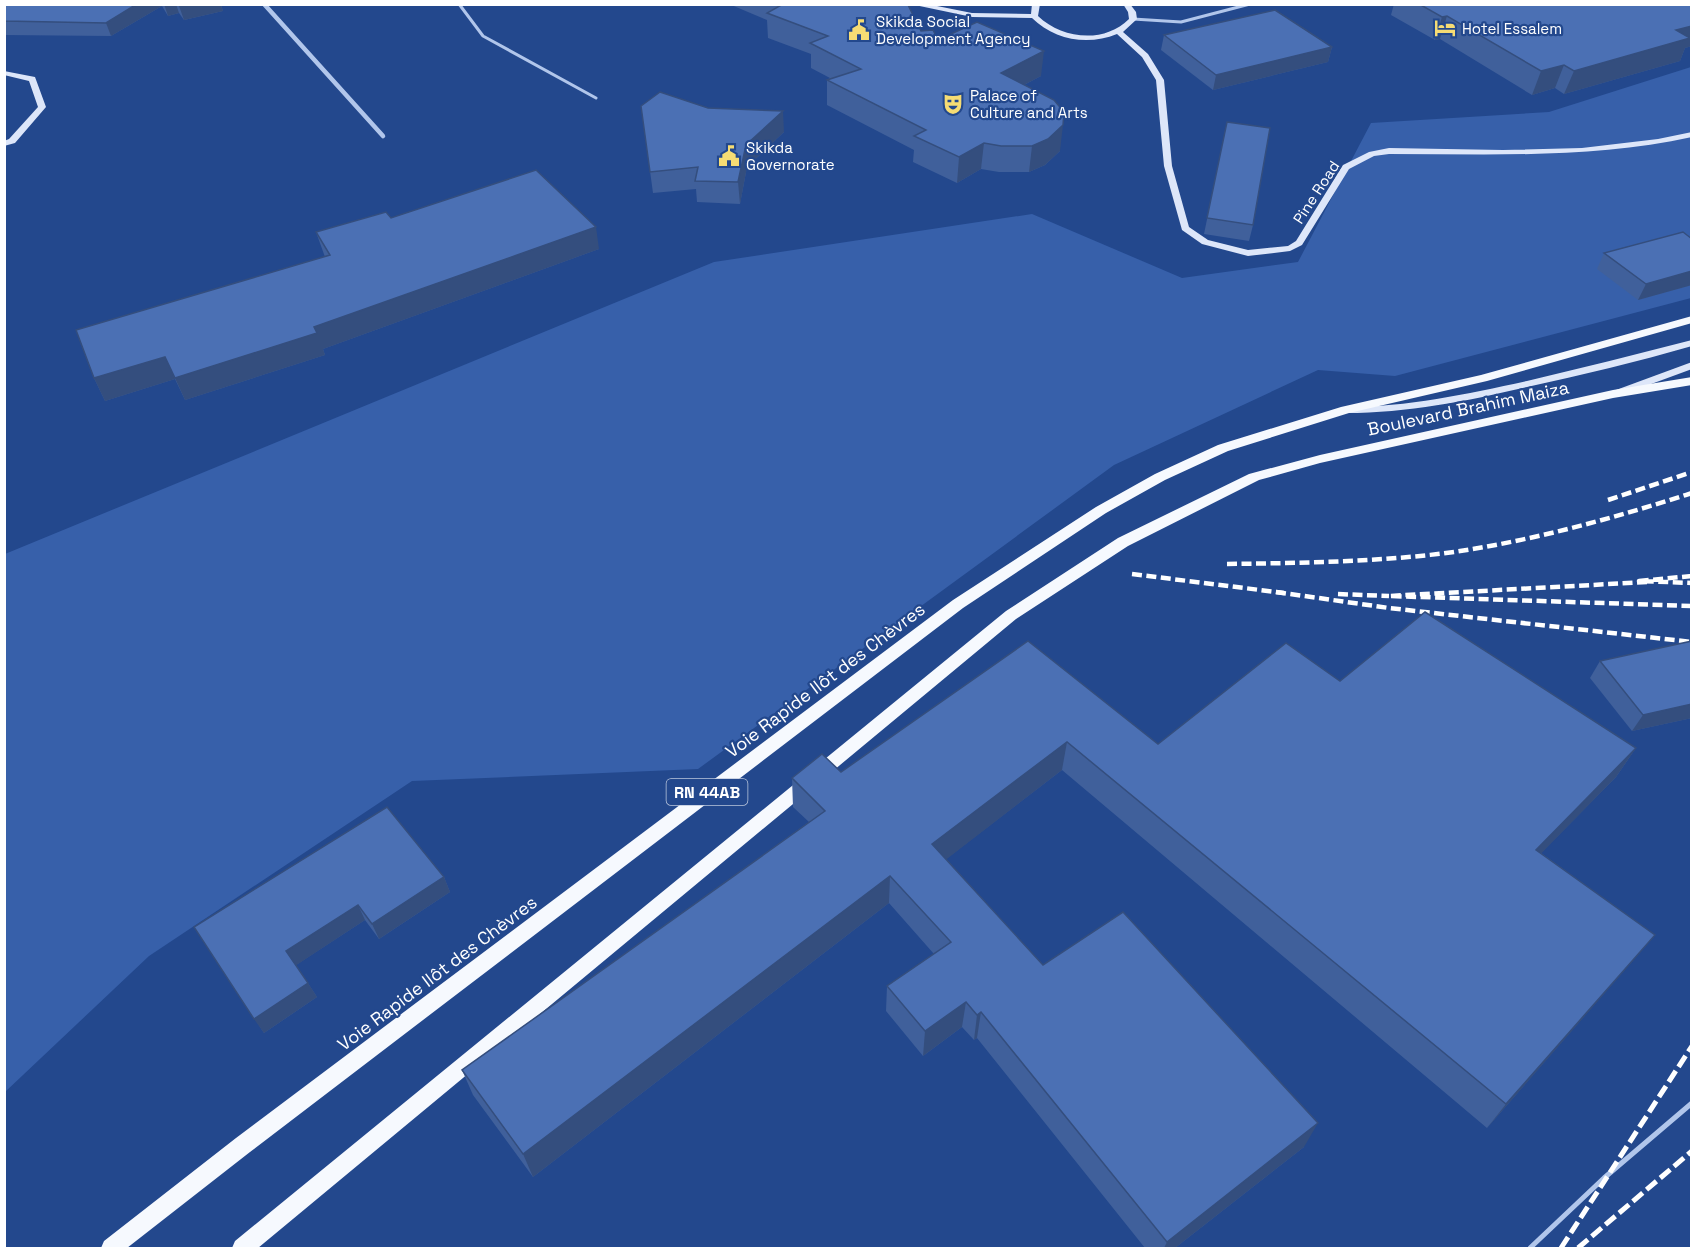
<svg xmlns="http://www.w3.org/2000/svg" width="1696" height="1253" font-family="'Space Grotesk',sans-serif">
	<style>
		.green { fill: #3760aa }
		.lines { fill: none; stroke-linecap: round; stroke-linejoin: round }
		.lane-far1 { stroke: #b1c6eb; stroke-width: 3 }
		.lane { stroke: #b1c6eb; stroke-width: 5 }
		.street { stroke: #b1c6eb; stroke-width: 4.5 }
		.secondary { fill: #dde6f9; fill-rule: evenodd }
		.primary { fill: #f6f9fe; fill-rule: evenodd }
		.rail-far1 { stroke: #fff; stroke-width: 4.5; stroke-dasharray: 10 4.5; stroke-linecap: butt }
		.rail { stroke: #fff; stroke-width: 5; stroke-dasharray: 13 5; stroke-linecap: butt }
		.wall { fill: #40609b }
		.shaded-wall { fill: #344e7e }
		.building { fill: #4b70b4; stroke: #344e7e; stroke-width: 1.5 }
		.labels { text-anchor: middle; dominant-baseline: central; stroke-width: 4.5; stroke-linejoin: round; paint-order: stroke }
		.far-poi-label { font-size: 15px; fill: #fff; stroke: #23488d; text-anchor: start }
		.far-street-label { font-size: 15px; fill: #fff; stroke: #23488d }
		.shield { fill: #23488d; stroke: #bdc8dd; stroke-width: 1.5 }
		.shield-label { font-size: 16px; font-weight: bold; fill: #fff }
		.street-label { font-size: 18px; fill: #fff; stroke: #23488d }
	</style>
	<rect width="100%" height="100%" fill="#23488d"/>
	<polygon class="green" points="1691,67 1691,298 1395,376 1318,370 1114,465 698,769 412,781 149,956 5,1092 5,554 714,262 1032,214 1182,278 1298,262 1371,123 1549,112"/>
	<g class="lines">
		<g class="lane-far1">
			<polyline points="459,4 483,36 596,98"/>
			<polyline points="1152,4 1158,4"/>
			<polyline points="1133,19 1181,22 1250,4"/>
		</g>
		<polyline class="lane" points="1530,1248 1604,1178 1692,1103"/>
		<polyline class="street" points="264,4 383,136"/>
		<g class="secondary">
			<path d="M910,4H927L972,13L1031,14L1032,4H1040L1038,16C1062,39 1104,44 1129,19L1128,12L1123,4H1130L1136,12L1137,19L1123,32L1148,54L1164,80L1172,166L1189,227L1208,240L1248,250L1288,246L1296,241L1343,165L1369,152L1389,148L1503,150L1582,148L1658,139L1692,132V137C1592,159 1490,154 1389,154L1374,156L1349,169L1302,245L1290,251L1248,256L1202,244L1182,230L1164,166L1156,80L1142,57L1117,34C1088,46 1054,40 1032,18L972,17Z"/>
			<polygon points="4,71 35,77 46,107 15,143 4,146 4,141 9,139 38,107 29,81 4,75"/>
			<path d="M1692,340V346C1637,362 1582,375 1527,387C1467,401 1408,413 1346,413L1341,410L1346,407C1408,407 1467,394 1527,381C1582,368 1637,354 1692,340Z"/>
			<polygon points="1692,362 1692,369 1624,394 1616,394 1615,392 1616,390"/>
		</g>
		<g class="primary">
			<polygon points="1692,316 1692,323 1487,381 1349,413 1228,451 1165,480 1106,513 963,608 250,1152 127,1248 101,1248 104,1241 236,1138 953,600 1096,507 1155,474 1218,445 1341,407 1481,375"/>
			<polygon points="1692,377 1692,385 1613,398 1320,463 1259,480 1128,546 1016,619 258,1248 232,1248 235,1241 1006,611 1118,538 1249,474 1320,455 1613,390"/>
		</g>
		<g class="rail-far1">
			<polyline points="1608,500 1692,472"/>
			<path d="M1227,564C1303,563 1379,562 1454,552C1535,540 1614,518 1692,493"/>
			<polyline points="1132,574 1284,593"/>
			<polyline points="1692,576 1639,581 1692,583"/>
			<polyline points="1647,582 1389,596 1692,606"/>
			<polyline points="1276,592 1389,608 1692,642"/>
			<polyline points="1338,594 1389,596"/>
		</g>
		<g class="rail">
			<polyline points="1561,1248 1692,1046"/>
			<polyline points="1578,1248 1692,1151"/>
		</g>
	</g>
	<g class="wall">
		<polygon points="4,4 224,4 221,5 223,11 184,20 179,13 168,16 162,6 111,36 4,35"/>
		<polygon points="729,4 905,4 921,31 938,40 1041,76 1024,85 1060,151 1045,165 1029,172 999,172 981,169 957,183 913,162 914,150 827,105 827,80 830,78 811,68 811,54 768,38 767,20"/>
		<polygon points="1394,4 1692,4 1692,46 1685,48 1680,61 1564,94 1555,88 1532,95 1440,39 1435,40 1391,15"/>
		<polygon points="1164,35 1332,47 1328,62 1213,90 1161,50"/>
		<polygon points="1227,122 1253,225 1249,241 1204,234"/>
		<polygon points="644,127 784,132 747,167 740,204 697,202 696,189 653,193"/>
		<polygon points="391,218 599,249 323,349 325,355 185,400 175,379 105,401 94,378 325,257 316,232"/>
		<polygon points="1692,239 1692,285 1638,300 1597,269 1604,253"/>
		<polygon points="1028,641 1158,744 1340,681 1636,748 1616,777 1541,853 1655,935 1487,1128 1062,770 946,859 1043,965 1304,1147 1175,1248 1145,1248 977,1038 974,1040 962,1027 923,1056 886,1011 887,986 934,954 889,903 533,1177 473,1095 462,1070 809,822 793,807 792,778 841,772"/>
		<polygon points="1692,641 1692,718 1632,731 1590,678 1600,661"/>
		<polygon points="444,877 450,892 379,939 365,920 296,965 317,997 264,1033 194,927"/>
	</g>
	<g class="shaded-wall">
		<polygon points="137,4 161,4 162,6 111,36 106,23"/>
		<polygon points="164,4 176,4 179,13 168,16"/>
		<polygon points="187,4 224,4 221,5 223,11 184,20 179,6"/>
		<polygon points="1447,16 1440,39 1435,40 1442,17"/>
		<polygon points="1692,26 1692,46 1685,48 1680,61 1564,94 1574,71 1676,30"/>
		<polygon points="1332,47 1328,62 1213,90 1216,75"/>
		<polygon points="1044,51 1041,76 999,98 1001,73"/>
		<polygon points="1564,65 1555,88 1532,95 1541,71"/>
		<polygon points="783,111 784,132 747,167 740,204 738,182 746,145"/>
		<polygon points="1063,125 1060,151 1045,165 1029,172 1032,146"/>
		<polygon points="984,143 981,169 957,183 959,157"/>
		<polygon points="596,227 599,249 323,349 325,355 185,400 175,378 314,327"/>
		<polygon points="1692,271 1692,285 1638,300 1646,284"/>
		<polygon points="165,357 175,379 105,401 94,378"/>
		<polygon points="1692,704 1692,718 1632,731 1643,715"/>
		<polygon points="1067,742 1062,770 930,872 932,844"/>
		<polygon points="1636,748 1616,777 1518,877 1536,850"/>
		<polygon points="890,876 889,903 533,1177 523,1154"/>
		<polygon points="444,877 450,892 379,939 372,924"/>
		<polygon points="358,905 365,920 295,966 286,951"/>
		<polygon points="1655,935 1633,961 1487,1128 1506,1104"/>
		<polygon points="308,983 317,997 264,1033 254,1019"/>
		<polygon points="966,1002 962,1027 923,1056 925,1031"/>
		<polygon points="981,1012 977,1038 974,1040 977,1015"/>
		<polygon points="1318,1123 1304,1147 1175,1248 1164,1248 1167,1242"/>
	</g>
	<g class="building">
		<polygon points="4,4 137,4 106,23 4,21"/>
		<polygon points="783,4 905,4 908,5 921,31 933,30 938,40 977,22 1044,51 1001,73 1054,100 1064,112 1063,125 1048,139 1032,146 1001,146 984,143 959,157 914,136 926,130 827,80 861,69 810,43 828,36 767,13"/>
		<polygon points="1419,4 1692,4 1692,26 1676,30 1690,38 1574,71 1564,65 1541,71 1447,16 1442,17"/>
		<polygon points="1275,10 1332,47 1216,75 1164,35"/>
		<polygon points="660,92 708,108 783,111 746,145 738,182 695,181 698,167 650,172 641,106"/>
		<polygon points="1227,122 1270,128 1253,225 1207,218"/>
		<polygon points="536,170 596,227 314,327 317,333 175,378 165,357 94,378 76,330 330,255 316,232 386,212 391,218"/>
		<polygon points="1683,232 1692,239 1692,271 1646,284 1604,253"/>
		<polygon points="1425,612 1636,748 1536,850 1655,935 1506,1104 1067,742 932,844 1043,965 1123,912 1318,1123 1167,1242 981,1012 977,1015 966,1002 925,1031 887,986 951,942 890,876 523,1154 462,1070 825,811 792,778 822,754 841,772 1028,641 1158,744 1286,643 1340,681"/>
		<polygon points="1692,641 1692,704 1643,715 1600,661"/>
		<polygon points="387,807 444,877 372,924 358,905 286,951 308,983 254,1019 194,927"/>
	</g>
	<defs>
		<symbol id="hotel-bare" viewBox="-9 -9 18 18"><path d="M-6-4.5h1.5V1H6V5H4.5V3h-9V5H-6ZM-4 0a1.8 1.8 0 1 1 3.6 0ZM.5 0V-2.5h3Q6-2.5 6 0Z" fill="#f6dc74" stroke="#23488d" stroke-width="2.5" paint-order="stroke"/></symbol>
		<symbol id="civic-bare" viewBox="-9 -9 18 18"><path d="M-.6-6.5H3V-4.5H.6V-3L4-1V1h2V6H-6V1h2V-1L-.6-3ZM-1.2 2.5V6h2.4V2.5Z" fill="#f6dc74" stroke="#23488d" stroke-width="2.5" paint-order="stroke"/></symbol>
		<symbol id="theatre-bare" viewBox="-9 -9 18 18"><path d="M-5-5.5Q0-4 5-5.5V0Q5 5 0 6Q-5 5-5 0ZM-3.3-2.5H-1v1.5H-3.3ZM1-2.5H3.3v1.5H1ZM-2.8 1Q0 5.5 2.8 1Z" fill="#f6dc74" stroke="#23488d" stroke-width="2.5" paint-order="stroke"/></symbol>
	</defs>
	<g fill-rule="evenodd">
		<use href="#hotel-bare" x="1430" y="13" width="30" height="30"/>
		<use href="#civic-bare" x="844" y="15" width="30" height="30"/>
		<use href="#theatre-bare" x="938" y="89" width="30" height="30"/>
		<use href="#civic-bare" x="714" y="141" width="30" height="30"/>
	</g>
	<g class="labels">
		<g class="far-poi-label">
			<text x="876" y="21">Skikda Social<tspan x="876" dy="17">Development Agency</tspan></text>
			<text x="1462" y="28">Hotel Essalem</text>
			<text x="970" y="95">Palace of<tspan x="970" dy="17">Culture and Arts</tspan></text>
			<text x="746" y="147">Skikda<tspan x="746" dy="17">Governorate</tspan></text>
		</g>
		<g class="far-street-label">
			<text transform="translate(1316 192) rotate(-57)">Pine Road</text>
		</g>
		<rect class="shield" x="666.5" y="779" width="81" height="26" rx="4.5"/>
		<g class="shield-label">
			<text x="707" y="792">RN 44AB</text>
		</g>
		<g class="street-label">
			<text transform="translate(1468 408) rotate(-12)">Boulevard Brahim Maiza</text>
			<text transform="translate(825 680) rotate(-37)">Voie Rapide Ilôt des Chèvres</text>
			<text transform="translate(437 973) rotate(-37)">Voie Rapide Ilôt des Chèvres</text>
		</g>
	</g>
	<rect width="1696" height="1253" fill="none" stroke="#ffffff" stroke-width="12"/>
</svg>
